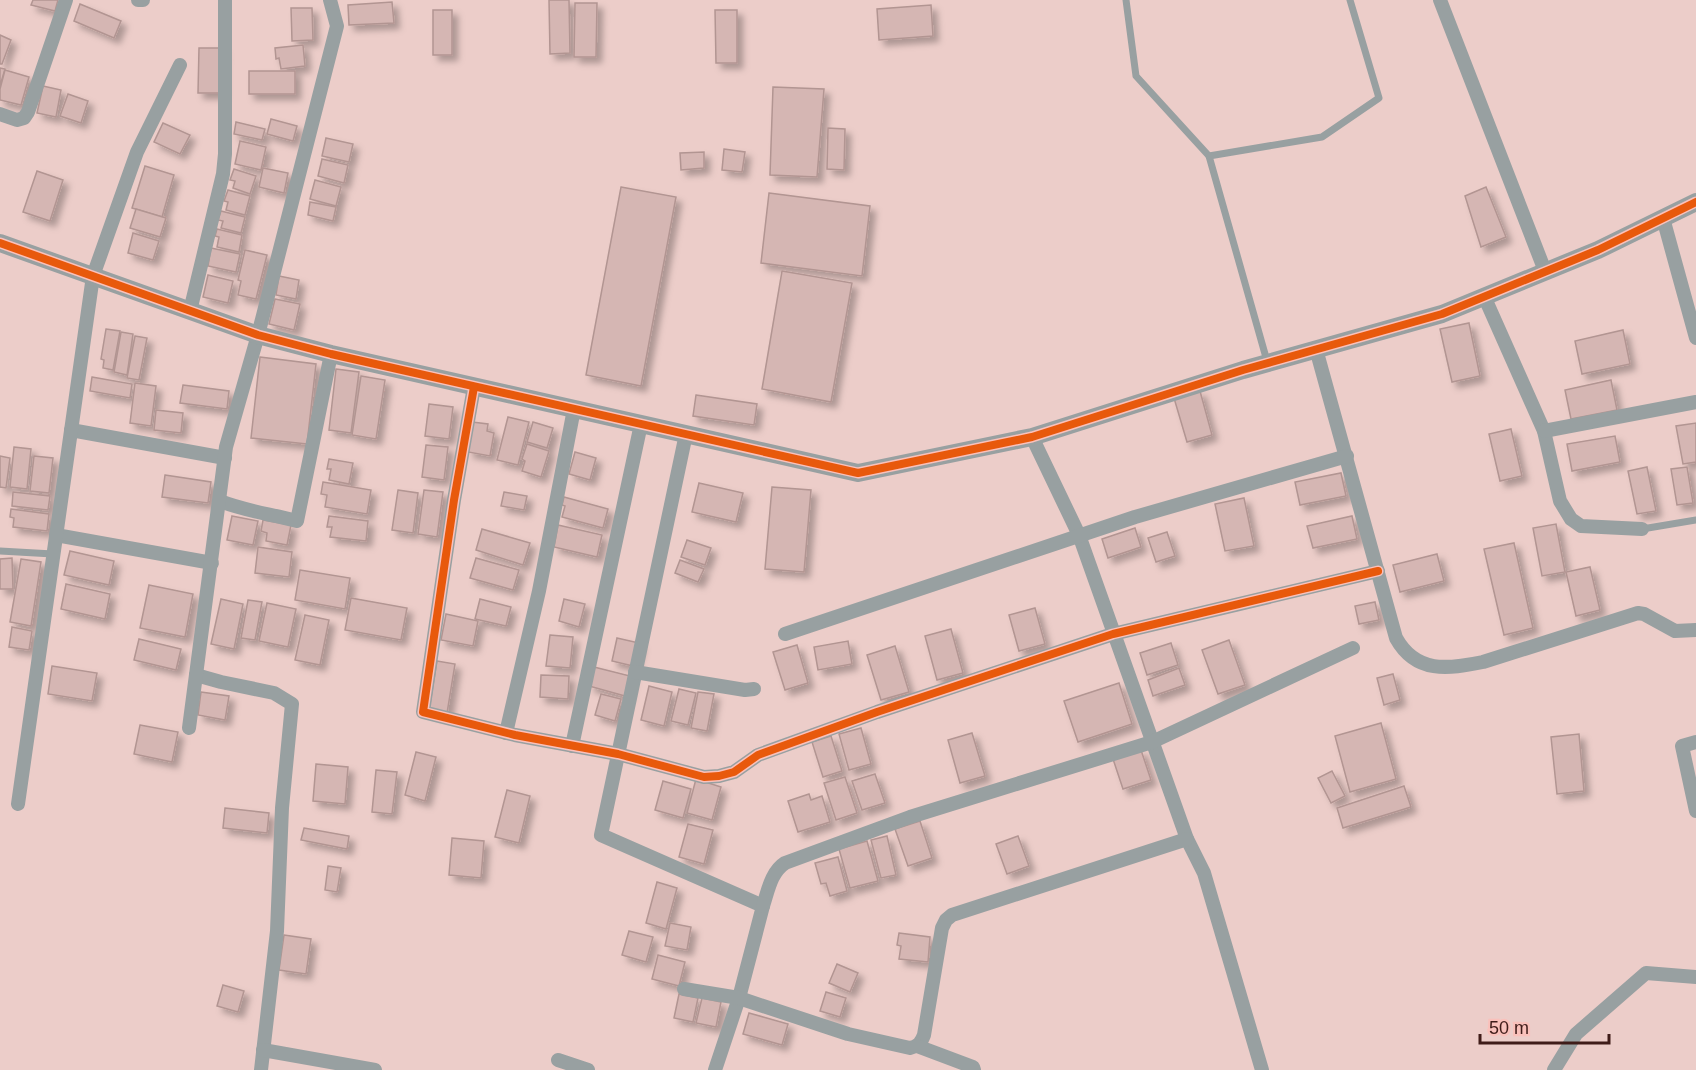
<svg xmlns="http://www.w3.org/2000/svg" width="1696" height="1070" font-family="Arial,sans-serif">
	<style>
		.building { fill: #d5b6b3; stroke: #b29592; stroke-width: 1.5; filter: url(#shadow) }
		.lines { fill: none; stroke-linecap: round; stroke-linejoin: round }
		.service { stroke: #98a0a1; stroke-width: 7 }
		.minor { stroke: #98a0a1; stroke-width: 14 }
		.tertiary { stroke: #98a0a1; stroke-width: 18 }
		.cycleway-casing { stroke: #fac1bb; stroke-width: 11 }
		.cycleway { stroke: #e8590c; stroke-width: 8 }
	</style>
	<defs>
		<filter id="shadow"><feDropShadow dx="5.5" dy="5.5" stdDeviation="3" flood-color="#0004"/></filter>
	</defs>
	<rect width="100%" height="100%" fill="#eccdc9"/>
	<g class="building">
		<polygon points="33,0 58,0 55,11 31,5"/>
		<polygon points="549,0 569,0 570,53 550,54"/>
		<polygon points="392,2 394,23 349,25 348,5"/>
		<polygon points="575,3 597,3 596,57 574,57"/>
		<polygon points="80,4 121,21 114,38 74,21"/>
		<polygon points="931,5 933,36 879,40 877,9"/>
		<polygon points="291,8 312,8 313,40 292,41"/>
		<rect x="433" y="10" width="19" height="45"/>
		<polygon points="715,10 737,10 737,63 716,63"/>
		<polygon points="0,35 11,40 2,64 0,64"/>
		<polygon points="303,45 305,66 281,69 279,58 276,59 275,48"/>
		<polygon points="199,48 221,48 220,93 198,93"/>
		<polygon points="0,68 5,69 0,86"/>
		<polygon points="5,70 29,77 21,105 0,100 0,89"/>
		<rect x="249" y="71" width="46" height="23"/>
		<polygon points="43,86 61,90 56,117 37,113"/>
		<polygon points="773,87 824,89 817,177 770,175"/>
		<polygon points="68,94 88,101 81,123 60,116"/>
		<polygon points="271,119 297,126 293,141 267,134"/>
		<polygon points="236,122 265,129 262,140 234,134"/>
		<polygon points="163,123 190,135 180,154 154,142"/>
		<polygon points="828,128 845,129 844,170 827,169"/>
		<polygon points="326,138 353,144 349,162 322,156"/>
		<polygon points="240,141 266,147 261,170 235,164"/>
		<polygon points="724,149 745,152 742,172 722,170"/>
		<polygon points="704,152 704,168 681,170 680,153"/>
		<polygon points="322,159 348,165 344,183 318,176"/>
		<polygon points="145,166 174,175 162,217 132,208"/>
		<polygon points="263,168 288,173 284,193 259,187"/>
		<polygon points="234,169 256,176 250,194 233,188 235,181 230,180"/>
		<polygon points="37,171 63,180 50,221 23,212"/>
		<polygon points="315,180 341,187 336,206 310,199"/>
		<polygon points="621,187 676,197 641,386 586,375"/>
		<polygon points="1486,187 1506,237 1481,247 1465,196"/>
		<polygon points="228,190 250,196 245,215 226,210 228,202 224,201"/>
		<polygon points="769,193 870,206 862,276 761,263"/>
		<polygon points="310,202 336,207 333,221 308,215"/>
		<polygon points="136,209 166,218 160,237 130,228"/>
		<polygon points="221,211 245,217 241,233 221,228 223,221 218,220"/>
		<polygon points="217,229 242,235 239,252 217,247 219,237 215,236"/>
		<polygon points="133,233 159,241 153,260 128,253"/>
		<polygon points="211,248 240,254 236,272 208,266"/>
		<polygon points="245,250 267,255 256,299 238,295 241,281 238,280"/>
		<polygon points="782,271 852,283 831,402 762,389"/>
		<polygon points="208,275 233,281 228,303 203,297"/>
		<polygon points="279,276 299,280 296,299 276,295"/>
		<polygon points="275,299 300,304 294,330 269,324"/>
		<polygon points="1469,323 1480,376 1452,382 1440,329"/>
		<polygon points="106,329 120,331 113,370 103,368 104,360 101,359"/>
		<polygon points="1623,330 1630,364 1582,374 1575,341"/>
		<polygon points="121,332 133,334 127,375 114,372"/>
		<polygon points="135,336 147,338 139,380 127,378"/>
		<polygon points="260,357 316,364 307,444 251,438"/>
		<polygon points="336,369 359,372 351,433 329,430"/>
		<polygon points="361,376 385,380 376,439 352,435"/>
		<polygon points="92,377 132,384 130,398 90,391"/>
		<polygon points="1611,380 1617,410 1571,419 1565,390"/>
		<polygon points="135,383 156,386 151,426 130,423"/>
		<polygon points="183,385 229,391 227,409 180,403"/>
		<polygon points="1200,391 1212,435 1187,442 1174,398"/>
		<polygon points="696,395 757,404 754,425 693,416"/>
		<polygon points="429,404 453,407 449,439 425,436"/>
		<polygon points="156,410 183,413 181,433 154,430"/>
		<polygon points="508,417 529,422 518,465 497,460"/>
		<polygon points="472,422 488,424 487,431 494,433 490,456 468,452"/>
		<polygon points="533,422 553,428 547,448 527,442"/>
		<polygon points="1696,423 1696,462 1683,464 1676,426"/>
		<polygon points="1511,429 1522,476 1500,481 1489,434"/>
		<polygon points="1615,436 1620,462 1572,471 1567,444"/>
		<polygon points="527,444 549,451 541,477 522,471 525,461 522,459"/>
		<polygon points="426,445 448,447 444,480 422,477"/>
		<polygon points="14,447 31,449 27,489 10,487"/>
		<polygon points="575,452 596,458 590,480 569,474"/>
		<polygon points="0,456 10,458 6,488 0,487"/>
		<polygon points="34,456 53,458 49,493 30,491"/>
		<polygon points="329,459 353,463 349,484 329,480 331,469 327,469"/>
		<polygon points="1647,467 1656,511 1637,514 1628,471"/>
		<polygon points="1687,467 1693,503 1677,505 1671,469"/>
		<polygon points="1341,473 1346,496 1300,505 1295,482"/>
		<polygon points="165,475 211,482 208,503 162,497"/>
		<polygon points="323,482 371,490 367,514 325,507 327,495 321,494"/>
		<polygon points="699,483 743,493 736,522 692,512"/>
		<polygon points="772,487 811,490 804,572 765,569"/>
		<polygon points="398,490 418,493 413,533 392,530"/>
		<polygon points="424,490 443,492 437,537 418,534"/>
		<polygon points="13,492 50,496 48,510 12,506"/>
		<polygon points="504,492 527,496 524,510 501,506"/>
		<polygon points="564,497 608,509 603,528 562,517 565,506 562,505"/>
		<polygon points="1244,498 1254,546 1225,551 1215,504"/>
		<polygon points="11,509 49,514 47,531 13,527 14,518 10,517"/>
		<polygon points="232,516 258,521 253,545 227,540"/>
		<polygon points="329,516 368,521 366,541 330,537 332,527 327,527"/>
		<polygon points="1352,516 1357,539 1313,548 1307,526"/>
		<polygon points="263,520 291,525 287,545 266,541 267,533 261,531"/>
		<polygon points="1556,524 1565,572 1542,576 1533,528"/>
		<polygon points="558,525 602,535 597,557 554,547"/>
		<polygon points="1135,528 1141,547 1108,558 1102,539"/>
		<polygon points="482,529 530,543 523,565 476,550"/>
		<polygon points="1167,532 1175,556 1156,562 1148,538"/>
		<polygon points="687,540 711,548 705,565 681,557"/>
		<polygon points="1514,543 1533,628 1504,635 1484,549"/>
		<polygon points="258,547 292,552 289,577 255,573"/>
		<polygon points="70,551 114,561 109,585 64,575"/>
		<polygon points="1437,554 1444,581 1400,592 1393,565"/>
		<polygon points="12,558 13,589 0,589 0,559"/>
		<polygon points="476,558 519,570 513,590 470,578"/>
		<polygon points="21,559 41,562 31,626 10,622"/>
		<polygon points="680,560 704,569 698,582 675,573"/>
		<polygon points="1590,567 1600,610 1576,616 1566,572"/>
		<polygon points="300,570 350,578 345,609 295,600"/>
		<polygon points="66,584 110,594 105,619 61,609"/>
		<polygon points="149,585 193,594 185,637 140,628"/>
		<polygon points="351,598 407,608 401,640 345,630"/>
		<polygon points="221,599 243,604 234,649 211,644"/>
		<polygon points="480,599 511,607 506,626 475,619"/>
		<polygon points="564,599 585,604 579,627 559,621"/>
		<polygon points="248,600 262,602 255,640 241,638"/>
		<polygon points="1375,602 1379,620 1359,624 1355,606"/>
		<polygon points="267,603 296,609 288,647 259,641"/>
		<polygon points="1035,608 1045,644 1019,651 1009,615"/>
		<polygon points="446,614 478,621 473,646 441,640"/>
		<polygon points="305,615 329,620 320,665 295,660"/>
		<polygon points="12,627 32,631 29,650 9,647"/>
		<polygon points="951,629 963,673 937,680 925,636"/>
		<polygon points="550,635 573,637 570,668 546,666"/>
		<polygon points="617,638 639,643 633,666 612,661"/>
		<polygon points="139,639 181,649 176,670 134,660"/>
		<polygon points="1229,640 1245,685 1218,694 1202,650"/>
		<polygon points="848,641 852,664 818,670 814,647"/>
		<polygon points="1171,643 1178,665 1147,675 1140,653"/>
		<polygon points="797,645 808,683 785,690 773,652"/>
		<polygon points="895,646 909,692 881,700 867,655"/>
		<polygon points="437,661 455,664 447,713 429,710"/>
		<polygon points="52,666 97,673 92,701 48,694"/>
		<polygon points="594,667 630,676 625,696 589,686"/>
		<polygon points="1179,668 1185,685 1153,696 1148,680"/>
		<polygon points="1393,674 1400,700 1384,705 1377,678"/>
		<polygon points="541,675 569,676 568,699 540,697"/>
		<polygon points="1119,683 1132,724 1078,742 1064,701"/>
		<polygon points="649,686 672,692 664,726 641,720"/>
		<polygon points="679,689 696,693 688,725 671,721"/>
		<polygon points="201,692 229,696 225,720 198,715"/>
		<polygon points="698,692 714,694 707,731 691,728"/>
		<polygon points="601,694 621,699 615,721 595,715"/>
		<polygon points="1381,723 1396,779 1350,792 1335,736"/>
		<polygon points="140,725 178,732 172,762 134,754"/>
		<polygon points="861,728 871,764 849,770 839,734"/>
		<polygon points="972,733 985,776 960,783 948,740"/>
		<polygon points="1579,734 1584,791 1557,794 1551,737"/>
		<polygon points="831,736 842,771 823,777 812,742"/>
		<polygon points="1141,750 1151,780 1123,789 1113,759"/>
		<polygon points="416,752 436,757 425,801 405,795"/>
		<polygon points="316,764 348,767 345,804 313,801"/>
		<polygon points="376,770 397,772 392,814 372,812"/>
		<polygon points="1332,771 1345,796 1331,803 1318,778"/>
		<polygon points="875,774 885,803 862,810 852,781"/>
		<polygon points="845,777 857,813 836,820 824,783"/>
		<polygon points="696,779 721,787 712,820 687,813"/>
		<polygon points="663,781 691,789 683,818 655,810"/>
		<polygon points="1404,786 1411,807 1343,828 1337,808"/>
		<polygon points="507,790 530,796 519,843 495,837"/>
		<polygon points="809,794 811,800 822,796 830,822 798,832 788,801"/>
		<polygon points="225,808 269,813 267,833 223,828"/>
		<polygon points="920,821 932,858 908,866 895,829"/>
		<polygon points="688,824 713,830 704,864 679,857"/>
		<polygon points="304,828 349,836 347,849 301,840"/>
		<polygon points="887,836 896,875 881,878 871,840"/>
		<polygon points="1018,836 1029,866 1007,874 996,844"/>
		<polygon points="452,838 484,841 481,878 449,875"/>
		<polygon points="867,841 878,881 850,888 839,849"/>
		<polygon points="838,857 847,891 830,896 826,883 821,884 815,863"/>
		<polygon points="328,866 341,868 337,892 325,890"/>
		<polygon points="657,882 677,888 666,929 646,923"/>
		<polygon points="670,923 691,927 687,950 665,946"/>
		<polygon points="629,931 653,937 646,962 622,955"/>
		<polygon points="899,933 930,937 928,962 899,959 901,946 897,945"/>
		<polygon points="284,935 311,939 306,974 279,970"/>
		<polygon points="658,955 685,962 679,986 652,979"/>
		<polygon points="837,964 858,973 850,992 829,983"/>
		<polygon points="223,985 244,991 238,1012 217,1006"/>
		<polygon points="826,992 846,998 840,1017 820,1011"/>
		<polygon points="679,994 698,998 693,1022 674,1018"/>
		<polygon points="702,998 721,1002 716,1027 696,1023"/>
		<polygon points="749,1013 788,1024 782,1045 743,1034"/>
	</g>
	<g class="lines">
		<g class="service">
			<polyline points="1126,0 1136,76 1209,156 1267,361"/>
			<polyline points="1209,156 1322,137 1379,98 1350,0"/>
			<polyline points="1642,529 1696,520"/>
			<polyline points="0,551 53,554"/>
		</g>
		<g class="minor">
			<polyline points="138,0 143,0"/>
			<polyline points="1440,0 1545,271"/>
			<polyline points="0,114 17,120 24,118 28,112 66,0"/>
			<polyline points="1663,218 1696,338"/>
			<polyline points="1484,296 1544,431 1560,501 1571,519 1581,526 1642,529"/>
			<polyline points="190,311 223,174 225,154 225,0"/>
			<path d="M1316,349L1396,638C1416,674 1448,669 1483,662L1638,613L1644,614L1675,631L1696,630"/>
			<polyline points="474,387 454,500 423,712 515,735 618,754 704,777 719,776 734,772 758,755 877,712 1113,634 1378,571"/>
			<polyline points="71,430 225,458"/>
			<polyline points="1544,431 1696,402"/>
			<polyline points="686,434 601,835 763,906 739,998 715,1070"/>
			<polyline points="1032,437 1079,535 1187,839 1204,873 1262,1070"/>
			<path d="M220,501C245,511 271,514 297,521L331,354"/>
			<polyline points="56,535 212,563"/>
			<polyline points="785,634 1135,517 1347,456"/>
			<polyline points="635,672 745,690 754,689"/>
			<polyline points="196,675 221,682 274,693 292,704 282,808 277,931 261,1070"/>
			<polyline points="189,728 226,447 258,335 337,26 330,0"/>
			<polyline points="506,733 539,591 574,409"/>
			<polyline points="1696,742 1682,746 1696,811"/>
			<polyline points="572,746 641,424"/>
			<polyline points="18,804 93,276 137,152 180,65"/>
			<path d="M763,906C768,891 771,872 785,863L910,817L1152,742L1353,648"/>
			<path d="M684,989L739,998L848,1034L910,1048C918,1046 921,1043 924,1035L942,928L946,920L952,915L1187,839"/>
			<polyline points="917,1046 973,1067 974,1070"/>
			<polyline points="263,1050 375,1070"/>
			<polyline points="558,1060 588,1070"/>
			<polyline points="1554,1070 1576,1034 1646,973 1696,977"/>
		</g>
		<polyline class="tertiary" points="0,243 258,335 331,354 858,473 1032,437 1243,370 1442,314 1598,250 1696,202"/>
		<defs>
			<g id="cycleway">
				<polyline points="0,243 258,335 331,354 858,473 1032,437 1243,370 1442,314 1598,250 1696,202"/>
				<polyline points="474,387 454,500 423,712 515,735 618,754 704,777 719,776 734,772 758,755 877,712 1113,634 1378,571"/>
			</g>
		</defs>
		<use href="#cycleway" class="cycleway-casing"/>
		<use href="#cycleway" class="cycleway"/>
	</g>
	<path d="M1480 1034v9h129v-9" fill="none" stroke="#3f1c19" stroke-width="3"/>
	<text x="1489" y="1034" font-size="18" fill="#3f1c19" stroke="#fac1bb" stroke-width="4.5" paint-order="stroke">50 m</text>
</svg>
